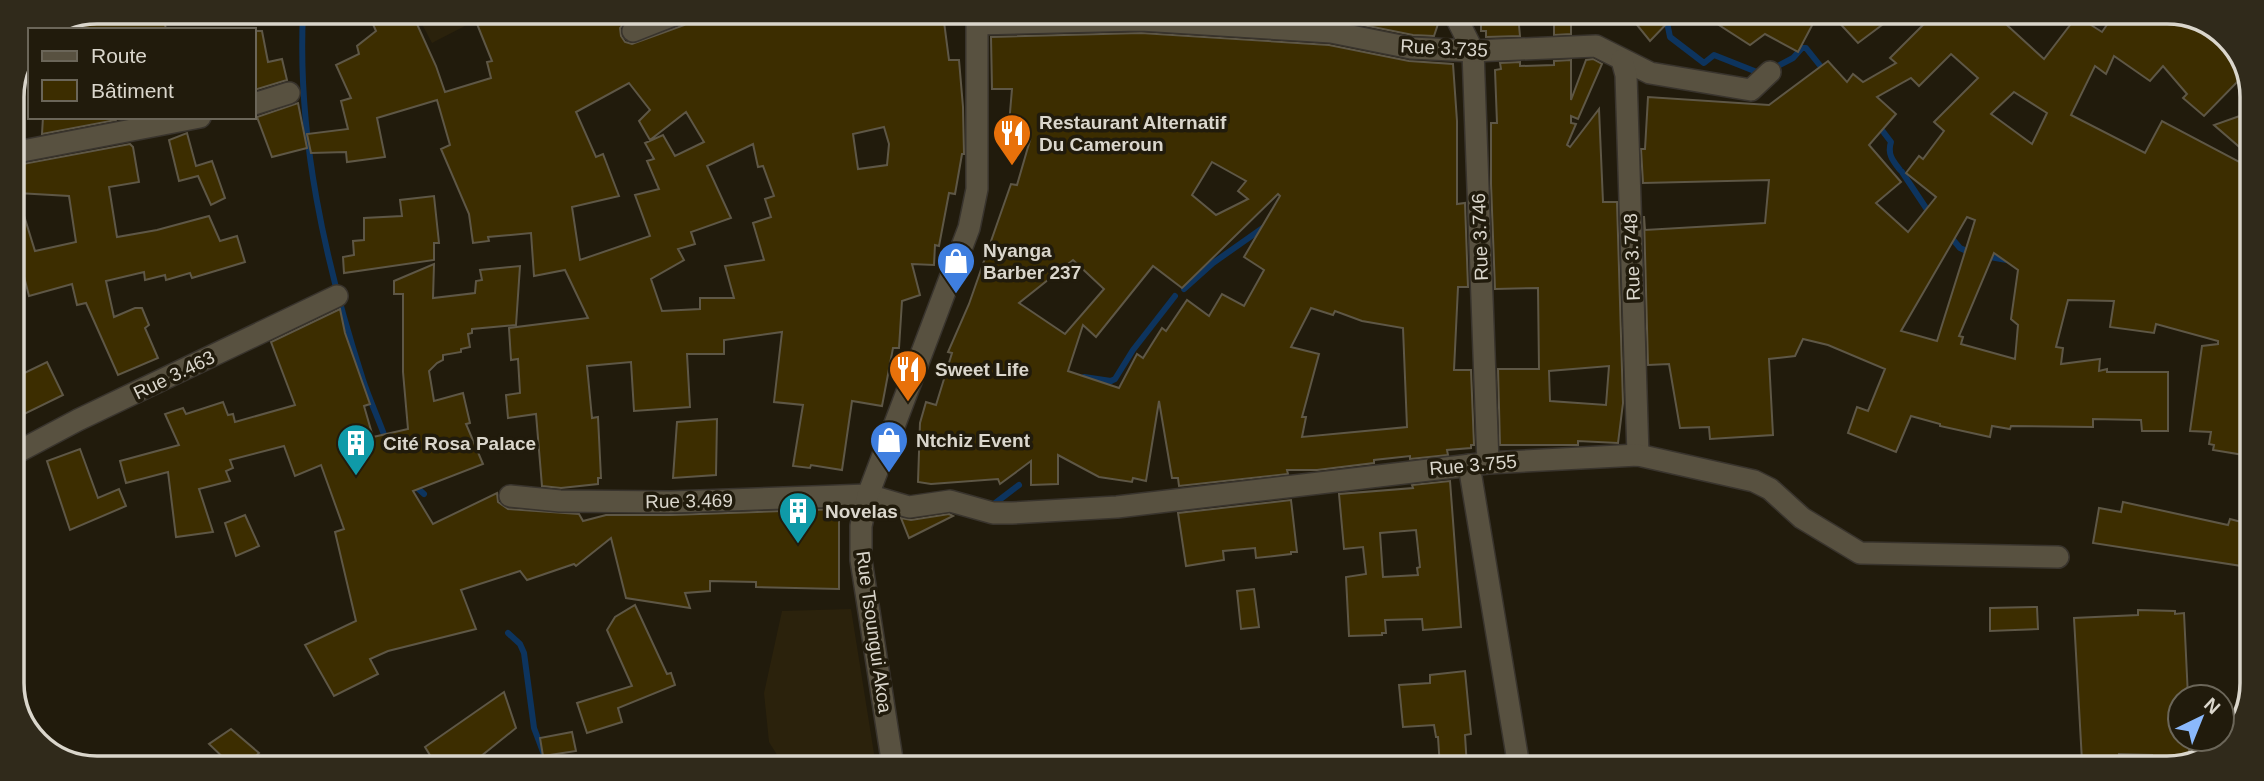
<svg xmlns="http://www.w3.org/2000/svg" width="2264" height="781" font-family="Arial,sans-serif">
	<style>
		.built { fill: #2b220c }
		.lines { fill: none; stroke-linecap: round; stroke-linejoin: round }
		.stream { stroke: #0d345e; stroke-width: 6 }
		.building { fill: #3c2d00; stroke: #5e5746; stroke-width: 2; fill-rule: evenodd }
		.street-casing { stroke: #39342d; stroke-width: 24 }
		.secondary-casing { stroke: #39342d; stroke-width: 24 }
		.street { stroke: #585140; stroke-width: 21 }
		.secondary { stroke: #585140; stroke-width: 21 }
		.labels { text-anchor: middle; dominant-baseline: central; stroke-width: 7; stroke-linejoin: round; paint-order: stroke }
		.street-label { font-size: 19px; fill: #dad6cc; stroke: #211b0c }
		.poi-label { font-size: 19px; font-weight: bold; fill: #dad6cc; stroke: #211b0c; text-anchor: start }
		.rim { fill: none; stroke: #dad6cc; stroke-width: 3.5 }
	</style>
	<rect width="100%" height="100%" fill="#211b0c"/>
	<g class="built">
		<polygon points="416,13 490,13 432,43"/>
		<polygon points="851,609 876,766 784,766 769,742 764,693 782,611"/>
	</g>
	<g class="lines">
		<g class="stream">
			<path d="M303,13C297,137 325,262 363,380C370,401 379,420 386,440"/>
			<polyline points="1670,16 1667,22 1670,37 1704,63 1714,55 1762,74"/>
			<polyline points="1772,69 1793,58 1802,48 1806,48 1826,73"/>
			<path d="M1878,125L1891,142C1887,154 1893,161 1900,170"/>
			<polyline points="1902,172 1930,214"/>
			<polyline points="1949,235 1960,248 1973,254"/>
			<polyline points="1984,256 2007,260"/>
			<polyline points="1184,289 1213,263 1267,225"/>
			<polyline points="1084,377 1111,381 1115,379 1133,350 1175,296"/>
			<polyline points="414,485 424,494"/>
			<polyline points="994,504 1019,485"/>
			<polyline points="508,633 520,644 524,653 534,728 548,765"/>
		</g>
	</g>
	<g class="building">
		<polygon points="98,12 163,12 166,30 56,30"/>
		<path d="M368,13H412L436,66L445,92L491,78L487,62L492,61L477,24L500,13H642L628,19L620,28L621,36L625,42L632,44L684,25L690,21L692,13L943,14L949,60H959L963,107L964,154H962L955,194L949,193L939,246L935,245L934,265L912,264L920,295L902,301L899,348H893L882,406L852,401L842,470L811,465L810,468L793,466L803,405L774,402L782,332L724,340V354H687L690,407L634,411L631,362L587,366L592,418L598,417L601,478H598V484L561,488L542,486L536,414L508,418L506,395L520,393L518,359L511,360L509,328L588,318L565,270L534,276L531,233L488,237L489,241L473,243L469,214L441,149L450,145L437,100L377,118L385,157L347,162L346,152L311,153L307,134L348,129L341,101L351,98L336,65L359,54L357,46L376,31ZM629,83L650,110L639,121L650,140L686,112L704,142L675,156L663,135L645,143L654,159L647,161L659,189L635,195L650,236L580,260L572,207L619,196L603,154L596,157L576,112ZM884,127L889,144L887,165L858,169L853,134ZM753,144L758,167L763,166L774,196L765,199L771,217L753,223L764,260L725,266L734,298H700V309L662,311L651,279L684,260L678,249L695,244L691,232L731,218L707,166Z"/>
		<polygon points="1265,15 1441,15 1434,36 1413,35 1333,19"/>
		<polygon points="1481,15 1518,15 1520,36 1486,37 1486,31 1481,31"/>
		<polygon points="1554,15 1571,15 1571,34 1554,35"/>
		<polygon points="1629,15 1653,16 1674,16 1650,41"/>
		<polygon points="1705,16 1817,16 1798,52 1765,34 1750,45"/>
		<polygon points="1833,16 1894,16 1858,43"/>
		<path d="M1932,16H1997L2044,59L2077,16L2102,32L2113,16L2194,17L2234,45L2245,74L2204,116L2183,98L2187,94L2163,66L2150,81L2114,56L2106,74L2095,66L2071,115L2145,153L2162,121L2251,168L2249,439L2244,455L2213,450L2214,445L2209,444L2211,432L2190,431L2202,346L2218,344V341L2156,324L2154,333L2110,327L2114,301L2068,300L2056,347L2063,348L2061,364L2100,359L2099,371L2107,369V372H2168V431H2142L2141,420L2093,419V427L2011,426L2010,429L1992,426L1990,437L1940,426V424L1911,416L1896,452L1848,433L1857,407L1868,411L1885,369L1828,345L1803,339L1795,356L1769,359L1773,435L1710,439L1709,427L1680,428L1669,364L1648,365L1644,216L1645,230L1765,223L1769,180L1643,183L1641,149H1645L1648,97L1769,105L1828,61L1847,82L1853,74L1863,82L1896,63L1890,58ZM1951,54L1978,78L1934,122L1944,131L1923,159L1919,156L1906,173L1936,197L1908,232L1876,203L1901,182L1869,145L1896,114L1877,97L1911,78L1919,86ZM2014,92L2047,113L2032,144L1991,114ZM1967,217L1975,220L1937,341L1901,331ZM1994,253L2018,270L2011,319L2018,325L2015,359L1961,344L1963,337L1959,336Z"/>
		<polygon points="254,31 262,31 268,62 282,59 287,80 254,90"/>
		<path d="M1141,33L1329,45L1409,61L1453,64L1457,121V204L1465,203L1468,287H1458L1454,370H1471L1474,445H1471V448L1447,450L1448,455L1410,459V456L1374,460V463L1317,470H1287L1288,474L1179,486L1178,478H1172L1159,401L1146,481L1133,478L1132,482L1099,477L1058,455V484L1031,485V461L1000,484L998,479L931,484L918,482L920,423L926,402L936,405L952,353L948,352L969,304L1011,184L1017,185L1030,140L1008,136L1012,89H992L991,37ZM1212,162L1246,181L1238,191L1248,199L1216,215L1192,195ZM1278,194L1280,196L1244,257L1264,270L1244,306L1222,294L1209,316L1187,300L1166,331L1162,328L1143,358L1137,354L1119,388L1068,371L1083,325L1096,337L1153,266L1182,288ZM1073,260L1104,289L1065,334L1019,303ZM1311,308L1333,315L1335,311L1362,321L1403,328L1407,427L1302,437L1306,417H1302L1319,354L1291,347Z"/>
		<path d="M1593,59L1602,64L1578,119L1571,116V123L1576,124L1567,145L1570,147L1599,109L1603,202H1617L1623,403L1618,443L1578,441V445H1500L1498,369H1539L1538,288L1495,289L1491,184V123H1497L1495,70L1501,69L1500,63L1520,62V66L1554,65V61L1571,60V100L1586,60ZM1609,366L1606,405L1550,401L1549,371Z"/>
		<polygon points="298,103 307,148 272,157 257,117"/>
		<polygon points="2251,112 2251,157 2214,125"/>
		<polygon points="43,117 116,117 116,120 42,134"/>
		<polygon points="187,133 196,166 212,161 225,198 211,205 198,176 179,181 169,140"/>
		<path d="M130,144L133,147L139,182L109,187L117,237L157,230L209,216L220,241L237,236L245,262L192,278L190,273L166,280L165,275L145,280L144,272L106,281L114,317L135,308H142L149,325L145,328L158,358L118,375L86,303L77,305L72,284L29,296L20,261L12,263V166ZM17,193L69,196L76,242L35,251Z"/>
		<polygon points="434,196 439,243 434,243 434,260 344,273 343,257 354,255 353,241 364,240 364,218 402,216 400,200"/>
		<polygon points="434,264 433,298 475,293 476,281 482,280 480,270 520,266 516,325 472,329 472,333 468,334 470,347 461,349 461,352 443,355 443,360 437,363 429,371 434,401 463,393 470,423 466,424 483,464 413,491 433,524 497,493 498,502 508,509 579,514 583,521 606,515 671,515 839,509 839,589 756,587 756,582 710,581 710,591 685,593 690,608 626,598 611,538 576,566 574,564 527,580 520,571 461,590 476,629 388,651 370,659 378,674 334,696 305,645 356,621 335,532 344,529 321,465 295,476 284,446 230,460 233,468 226,471 230,481 199,489 213,532 176,537 168,472 126,483 120,461 179,445 165,414 183,408 186,414 223,402 228,415 233,414 235,422 295,405 271,342 340,309 345,333 370,404 364,406 373,437 408,429 403,372 403,294 394,294 394,281"/>
		<polygon points="47,362 63,395 12,420 12,379"/>
		<polygon points="717,419 716,475 673,478 677,422"/>
		<polygon points="80,449 98,498 119,489 126,506 70,530 47,461"/>
		<path d="M1450,481L1461,627L1423,630L1422,619L1385,620L1386,633H1382V635L1349,636L1346,577L1366,574L1363,547L1344,549L1339,494L1413,488L1412,485ZM1416,530L1420,567L1417,568L1418,575L1383,577L1380,533Z"/>
		<polygon points="1291,500 1297,552 1291,552 1291,554 1256,558 1255,548 1223,551 1224,560 1186,566 1178,513"/>
		<polygon points="2123,502 2228,525 2230,519 2249,524 2248,567 2093,543 2099,508 2121,512"/>
		<polygon points="949,514 953,516 909,538 901,518 911,520"/>
		<polygon points="245,515 259,546 236,556 225,523"/>
		<polygon points="1254,589 1259,627 1241,629 1237,591"/>
		<polygon points="635,605 667,674 671,673 675,685 618,708 622,722 587,733 577,703 632,686 607,630 615,617"/>
		<polygon points="2037,607 2038,629 1990,631 1990,608"/>
		<polygon points="2138,610 2175,611 2175,614 2184,613 2188,697 2180,697 2180,739 2189,739 2189,757 2152,758 2152,755 2119,754 2119,759 2084,763 2082,761 2074,618 2138,615"/>
		<polygon points="1465,671 1471,734 1465,735 1467,767 1440,767 1438,737 1436,737 1434,725 1403,727 1399,685 1430,683 1430,675"/>
		<polygon points="504,692 516,728 470,765 436,765 425,747"/>
		<polygon points="231,729 259,753 246,765 231,765 209,744"/>
		<polygon points="572,732 576,751 543,756 540,738"/>
	</g>
	<g class="lines">
		<defs>
			<g id="street">
				<polyline points="1455,15 1473,51 1488,463"/>
				<polyline points="977,24 1141,20 1331,32 1411,48 1473,51 1596,46 1650,73 1751,90 1770,72"/>
				<polyline points="633,31 679,13"/>
				<polyline points="1622,60 1626,75 1638,455"/>
				<polyline points="254,104 289,93"/>
				<polyline points="12,153 200,117"/>
				<polyline points="12,455 78,420 337,296"/>
				<polyline points="1469,465 1519,767"/>
				<polyline points="510,496 560,501 671,502 868,495 909,507 950,501 993,513 1012,513 1117,507 1488,463 1638,455 1754,481 1770,489 1802,518 1860,553 2058,557"/>
			</g>
			<polyline id="secondary" points="893,766 861,560 861,526 868,495 969,228 977,189 977,14"/>
		</defs>
		<use href="#street" class="street-casing"/>
		<use href="#secondary" class="secondary-casing"/>
		<use href="#street" class="street"/>
		<use href="#secondary" class="secondary"/>
	</g>
	<defs>
		<symbol id="restaurant-pin" viewBox="-11 -11 22 30"><path d="M0 17L-7.5 6A9.5 9.5 0 1 1 7.5 6Z" fill="#e8710a" stroke="#211b0c"/><path d="M-5-6h1v4h1v-4h1v4h1v-4h1v5L-1.5 .5V6h-2V.5L-5-1ZM5-6V6H3V1.5H1.5Q1.5-4 5-6Z" fill="#fff"/></symbol>
		<symbol id="shop-pin" viewBox="-11 -11 22 30"><path d="M0 17L-7.5 6A9.5 9.5 0 1 1 7.5 6Z" fill="#3f7fe0" stroke="#211b0c"/><path d="M-5-2.5h2.3a2.7 3.5 0 0 1 5.4 0H5L5.5 6h-11ZM-1.5-2.5h3a1.5 2.3 0 0 0-3 0Z" fill="#fff"/></symbol>
		<symbol id="building-pin" viewBox="-11 -11 22 30"><path d="M0 17L-7.5 6A9.5 9.5 0 1 1 7.5 6Z" fill="#0f9aa8" stroke="#211b0c"/><path d="M-4-6H4V6H1V3H-1V6H-4ZM-2.5-4.3h1.7v1.8h-1.7ZM.8-4.3h1.7v1.8H.8ZM-2.5-1h1.7V.8h-1.7ZM.8-1h1.7V.8H.8Z" fill="#fff"/></symbol>
	</defs>
	<g fill-rule="evenodd">
		<use href="#restaurant-pin" x="990" y="111" width="44" height="60"/>
		<use href="#shop-pin" x="934" y="239" width="44" height="60"/>
		<use href="#restaurant-pin" x="886" y="347" width="44" height="60"/>
		<use href="#shop-pin" x="867" y="418" width="44" height="60"/>
		<use href="#building-pin" x="334" y="421" width="44" height="60"/>
		<use href="#building-pin" x="776" y="489" width="44" height="60"/>
	</g>
	<g class="labels">
		<g class="street-label">
			<text transform="translate(1444 48) rotate(3)">Rue 3.735</text>
			<text transform="translate(1480 237) rotate(-92)">Rue 3.746</text>
			<text transform="translate(1632 257) rotate(-92)">Rue 3.748</text>
			<text transform="translate(174 375) rotate(-26)">Rue 3.463</text>
			<text transform="translate(1473 465) rotate(-5)">Rue 3.755</text>
			<text transform="translate(689 501) rotate(-1)">Rue 3.469</text>
			<text transform="translate(874 632) rotate(82)">Rue Tsoungui Akoa</text>
		</g>
		<g class="poi-label">
			<text x="1039" y="122">Restaurant Alternatif<tspan x="1039" dy="22">Du Cameroun</tspan></text>
			<text x="983" y="250">Nyanga<tspan x="983" dy="22">Barber 237</tspan></text>
			<text x="935" y="369">Sweet Life</text>
			<text x="916" y="440">Ntchiz Event</text>
			<text x="383" y="443">Cité Rosa Palace</text>
			<text x="825" y="511">Novelas</text>
		</g>
	</g>
	<path d="M0 0H2264V781H0ZM97 24H2167A73 73 0 0 1 2240 97V683A73 73 0 0 1 2167 756H97A73 73 0 0 1 24 683V97A73 73 0 0 1 97 24Z" fill="#302a1b" fill-rule="evenodd"/>
	<path class="rim" d="M97 24H2167A73 73 0 0 1 2240 97V683A73 73 0 0 1 2167 756H97A73 73 0 0 1 24 683V97A73 73 0 0 1 97 24Z"/>
	<rect x="28" y="28" width="228" height="91" fill="#211b0c" stroke="#6b6659" stroke-width="2"/>
	<rect x="42" y="51" width="35" height="10" fill="#585140" stroke="#6b6659" stroke-width="2"/>
	<text x="91" y="63" font-size="21" fill="#dad6cc">Route</text>
	<rect x="42" y="80" width="35" height="21" fill="#3c2d00" stroke="#6b6659" stroke-width="2"/>
	<text x="91" y="98" font-size="21" fill="#dad6cc">Bâtiment</text>
	<g transform="translate(2201 718) rotate(43)"><circle r="33" fill="#211b0c" stroke="#6b6659" stroke-width="2"/>
	<path d="M0-5L12 26L0 18L-12 26Z" fill="#8bb9fc"/>
	<text y="-10" font-size="19" font-weight="bold" text-anchor="middle" fill="#dad6cc">N</text>
	</g>
</svg>
